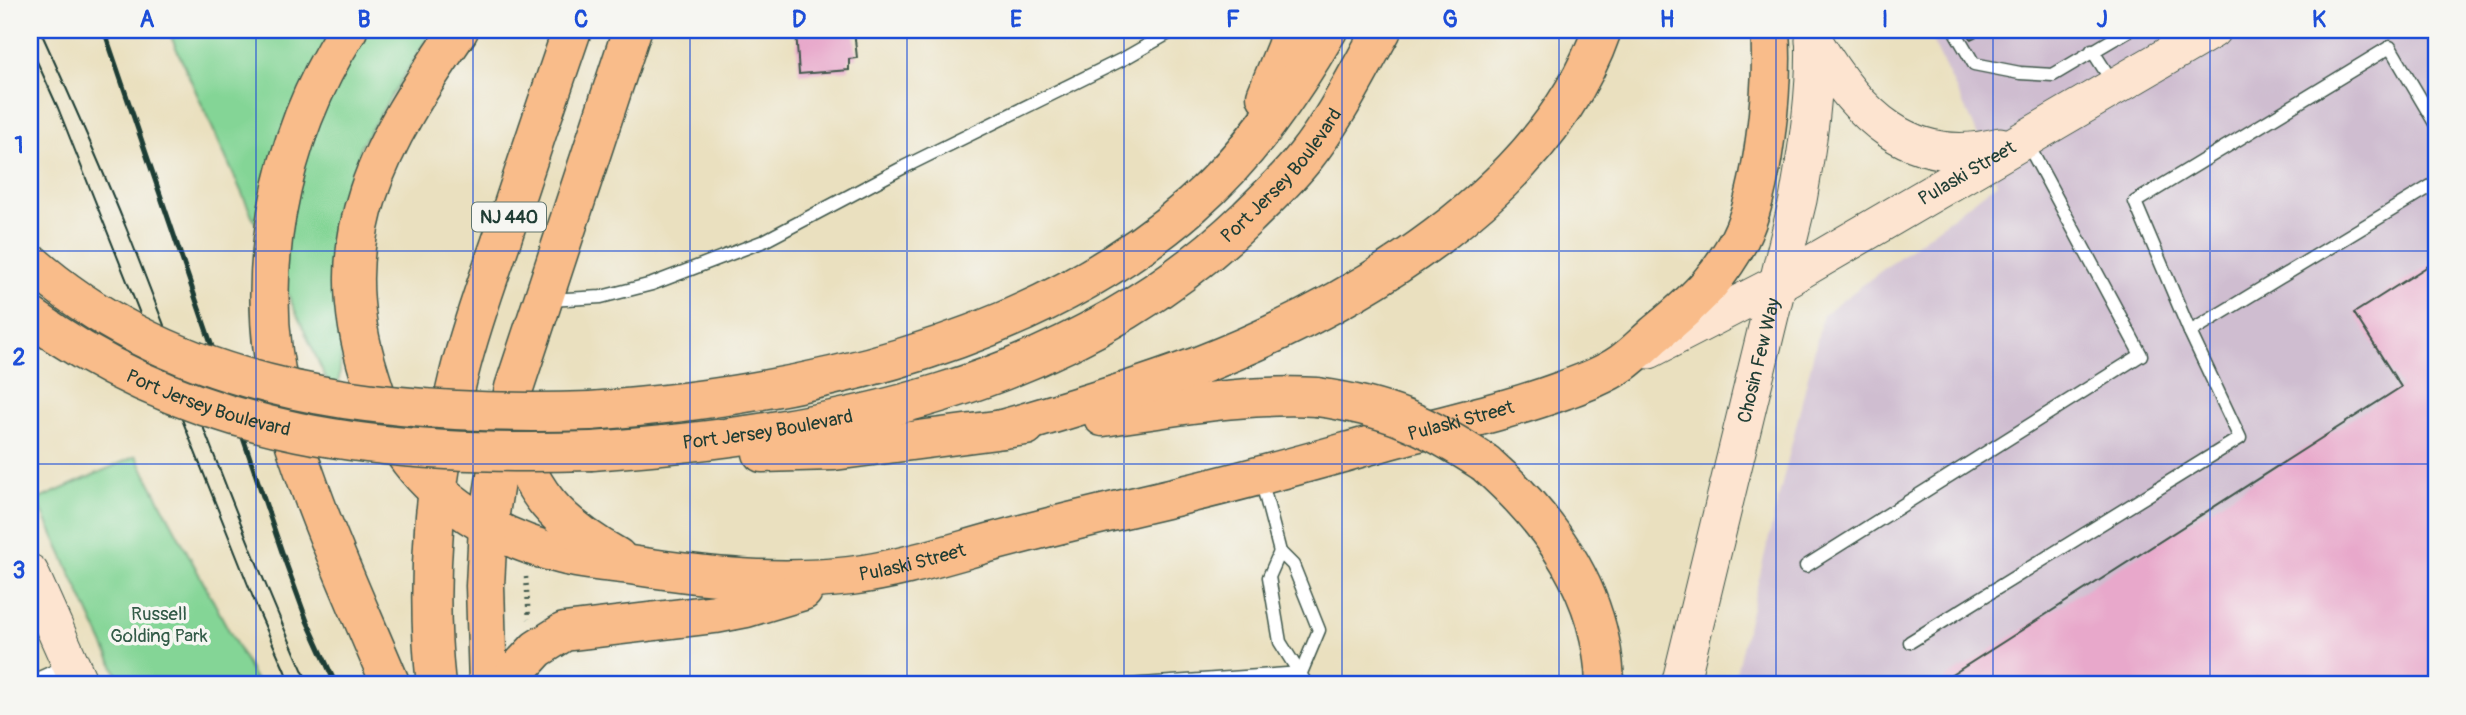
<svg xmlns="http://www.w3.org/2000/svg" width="2466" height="715" font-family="Pangolin,sans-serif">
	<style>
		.industrial { fill: #cfbdd0 }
		.green { fill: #84d596; stroke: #528965; stroke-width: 2 }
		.building { fill: #e8a8cb }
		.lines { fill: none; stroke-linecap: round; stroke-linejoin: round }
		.lane-casing { stroke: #3d5549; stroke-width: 15 }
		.secondary-casing { stroke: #3d5549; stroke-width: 39 }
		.highway-casing { stroke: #3d5549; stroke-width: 41 }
		.path { stroke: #3d5549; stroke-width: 4.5; stroke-dasharray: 2 5; stroke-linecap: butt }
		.lane { stroke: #fff; stroke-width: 12 }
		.secondary { stroke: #fde4d0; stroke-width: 37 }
		.highway { stroke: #f9bc8a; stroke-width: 38 }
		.tram { stroke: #1f3d34; stroke-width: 2 }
		.rail { stroke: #1f3d34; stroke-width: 5 }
		.highway-bridge-casing { stroke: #3d5549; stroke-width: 41; stroke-linecap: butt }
		.highway-bridge { stroke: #f9bc8a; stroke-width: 38 }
		.grid { fill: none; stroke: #1d4ed8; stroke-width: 2; stroke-opacity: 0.55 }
		.labels { text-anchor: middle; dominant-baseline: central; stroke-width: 7; stroke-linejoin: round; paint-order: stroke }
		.shield { fill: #f6f6f2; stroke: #60746d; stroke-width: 2 }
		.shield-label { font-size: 18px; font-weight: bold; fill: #1f3d34 }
		.street-label { font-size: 19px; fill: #1f3d34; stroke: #f6f6f2 }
		.park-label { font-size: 19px; fill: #335b48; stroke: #f6f6f2 }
		.neatline { fill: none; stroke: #1d4ed8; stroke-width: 2.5 }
		.grid-label { font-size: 23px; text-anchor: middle; font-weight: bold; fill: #1d4ed8 }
	</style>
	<rect width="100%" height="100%" fill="#f6f6f2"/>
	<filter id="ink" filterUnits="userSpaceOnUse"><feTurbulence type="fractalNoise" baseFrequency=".0143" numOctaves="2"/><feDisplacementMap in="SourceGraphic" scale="14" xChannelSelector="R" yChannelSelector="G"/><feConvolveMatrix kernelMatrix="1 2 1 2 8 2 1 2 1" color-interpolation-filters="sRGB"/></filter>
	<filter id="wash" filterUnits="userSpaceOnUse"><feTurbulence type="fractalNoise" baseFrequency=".00686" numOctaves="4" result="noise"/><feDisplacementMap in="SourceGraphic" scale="28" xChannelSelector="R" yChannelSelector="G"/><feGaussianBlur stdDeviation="1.57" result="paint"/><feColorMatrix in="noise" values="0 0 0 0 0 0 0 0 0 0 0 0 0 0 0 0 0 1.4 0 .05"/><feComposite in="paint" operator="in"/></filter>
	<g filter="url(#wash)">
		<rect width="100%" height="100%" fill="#eae0bf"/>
		<polygon class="industrial" points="1927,30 2430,30 2436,40 2436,685 1733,685 1823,315 1997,183 1972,122"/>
		<g class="green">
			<polygon points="168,30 432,30 360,147 337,403"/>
			<polygon points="136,456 258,685 122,685 37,500"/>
		</g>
		<g id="blocks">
			<g class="building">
				<polygon points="796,30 854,30 857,58 849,59 849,70 799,74"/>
				<polygon points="1967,30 1989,30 1971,39"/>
				<polygon points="2436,261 2436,685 1936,685 2401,387 2354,313"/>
			</g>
		</g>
	</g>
	<g filter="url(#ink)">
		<use href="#blocks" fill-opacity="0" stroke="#3d5549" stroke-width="2"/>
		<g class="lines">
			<defs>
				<g id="lane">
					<polyline points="1954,30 1974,64 2020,73 2053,75 2129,30"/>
					<polyline points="2092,50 2113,83"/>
					<polyline points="2436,125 2390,47 2135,202 2190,332 2436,183"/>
					<polyline points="549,300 601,297 652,284 764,241 904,167 1125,58 1174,30"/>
					<polyline points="1261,479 1280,552 1293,565 1319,630 1301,673"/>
					<polyline points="1280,552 1269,577 1280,642 1307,685"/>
					<polyline points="1806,566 2141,355 2027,143"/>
					<polyline points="1910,642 2240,438 2190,332"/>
					<polyline points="30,682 68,665"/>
					<polyline points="1128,685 1301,673"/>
				</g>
				<g id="secondary">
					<path d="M1814,41C1856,113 1910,170 2000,146"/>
					<path id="s1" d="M1649,350L1777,284L2212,30"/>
					<polyline points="30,573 80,685"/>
					<path id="s2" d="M1680,685L1798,200C1808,144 1817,87 1814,30"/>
				</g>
				<g id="highway">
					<path d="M348,30C278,139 250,281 284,408C310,503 353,594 391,685"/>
					<path id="s3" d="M459,30C381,143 325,235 370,376C377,399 385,424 399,445C435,502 498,539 563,555C588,562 613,562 637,566C709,577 778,584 850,576C899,570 948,554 996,541C1058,524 1120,510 1183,495C1256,478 1327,457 1400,437C1455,422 1510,410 1564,390C1583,383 1605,375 1622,363C1633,355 1644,344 1654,335C1673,319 1693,303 1709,284C1720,271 1731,255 1739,240C1764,191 1774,85 1770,30"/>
					<polyline points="1266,96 1286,47 1290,30"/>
					<path d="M590,411C799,396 1030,347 1192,205C1248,156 1291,94 1328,30"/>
					<path d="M1103,417C1174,407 1245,393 1317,397"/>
					<path d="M516,422C520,488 563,527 617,557"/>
					<path d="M1002,429C1068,410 1134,390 1198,366C1352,306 1545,194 1602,30"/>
					<path id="s4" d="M592,451C830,434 1069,389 1247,218C1267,198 1288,179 1305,157C1336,118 1358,72 1382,30"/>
					<polyline points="762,453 834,451 1026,426"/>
					<path d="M1485,463C1551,521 1603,593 1605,685"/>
					<path d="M436,685C425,585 434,471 459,374C470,329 486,285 501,242C524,171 548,100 572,30"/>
					<polyline points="488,685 485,586 488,526 499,457 514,388 632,30"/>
					<polyline points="508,685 514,674 537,649 564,632 715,614 746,608 803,591"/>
				</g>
			</defs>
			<use href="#lane" class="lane-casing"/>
			<use href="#secondary" class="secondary-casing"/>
			<use href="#highway" class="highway-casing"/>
			<polyline class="path" points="526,577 529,619"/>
			<use href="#lane" class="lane"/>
			<use href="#secondary" class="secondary"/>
			<use href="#highway" class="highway"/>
			<g class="tram">
				<path d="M40,30C70,96 100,163 127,230C187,382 242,536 309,685"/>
				<polyline points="30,46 58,108 258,610 291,685"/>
			</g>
			<polyline class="rail" points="104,30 284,558 307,621 336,685"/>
			<defs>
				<g id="highway-bridge">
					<path d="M30,262C184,398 393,417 590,411"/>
					<path id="s5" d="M30,316C199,439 389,457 592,451"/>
					<path d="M1317,397C1388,407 1426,424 1485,463"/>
				</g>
			</defs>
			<use href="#highway-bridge" class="highway-bridge-casing"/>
			<use href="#highway-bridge" class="highway-bridge"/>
		</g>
	</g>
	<path class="grid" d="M256,30V685M473,30V685M690,30V685M907,30V685M1124,30V685M1342,30V685M1559,30V685M1776,30V685M1993,30V685M2210,30V685M30,251H2436M30,464H2436"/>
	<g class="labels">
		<rect class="shield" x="472" y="202.5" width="74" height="29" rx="5"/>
		<g class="shield-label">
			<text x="509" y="217">NJ 440</text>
		</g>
		<g class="street-label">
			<text stroke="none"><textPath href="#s1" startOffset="364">Pulaski Street</textPath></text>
			<text stroke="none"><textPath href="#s4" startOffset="765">Port Jersey Boulevard</textPath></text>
			<text stroke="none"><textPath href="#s2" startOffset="334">Chosin Few Way</textPath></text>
			<text stroke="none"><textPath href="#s5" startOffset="200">Port Jersey Boulevard</textPath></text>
			<text stroke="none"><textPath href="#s3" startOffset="1570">Pulaski Street</textPath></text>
			<text stroke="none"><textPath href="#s4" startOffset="177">Port Jersey Boulevard</textPath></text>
			<text stroke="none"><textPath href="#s3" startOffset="1003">Pulaski Street</textPath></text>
		</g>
		<g class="park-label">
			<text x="159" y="614">Russell<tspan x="159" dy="22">Golding Park</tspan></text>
		</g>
	</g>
	<rect width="2466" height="715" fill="none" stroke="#f6f6f2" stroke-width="77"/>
	<rect x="38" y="38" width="2390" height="638" class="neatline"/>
	<g class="grid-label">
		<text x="147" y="27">A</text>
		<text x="364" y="27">B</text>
		<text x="581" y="27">C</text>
		<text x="799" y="27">D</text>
		<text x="1016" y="27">E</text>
		<text x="1233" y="27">F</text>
		<text x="1450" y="27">G</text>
		<text x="1667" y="27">H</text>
		<text x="1885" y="27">I</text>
		<text x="2102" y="27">J</text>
		<text x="2319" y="27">K</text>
		<text x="19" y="153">1</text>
		<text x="19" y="365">2</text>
		<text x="19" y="578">3</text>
	</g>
</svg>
